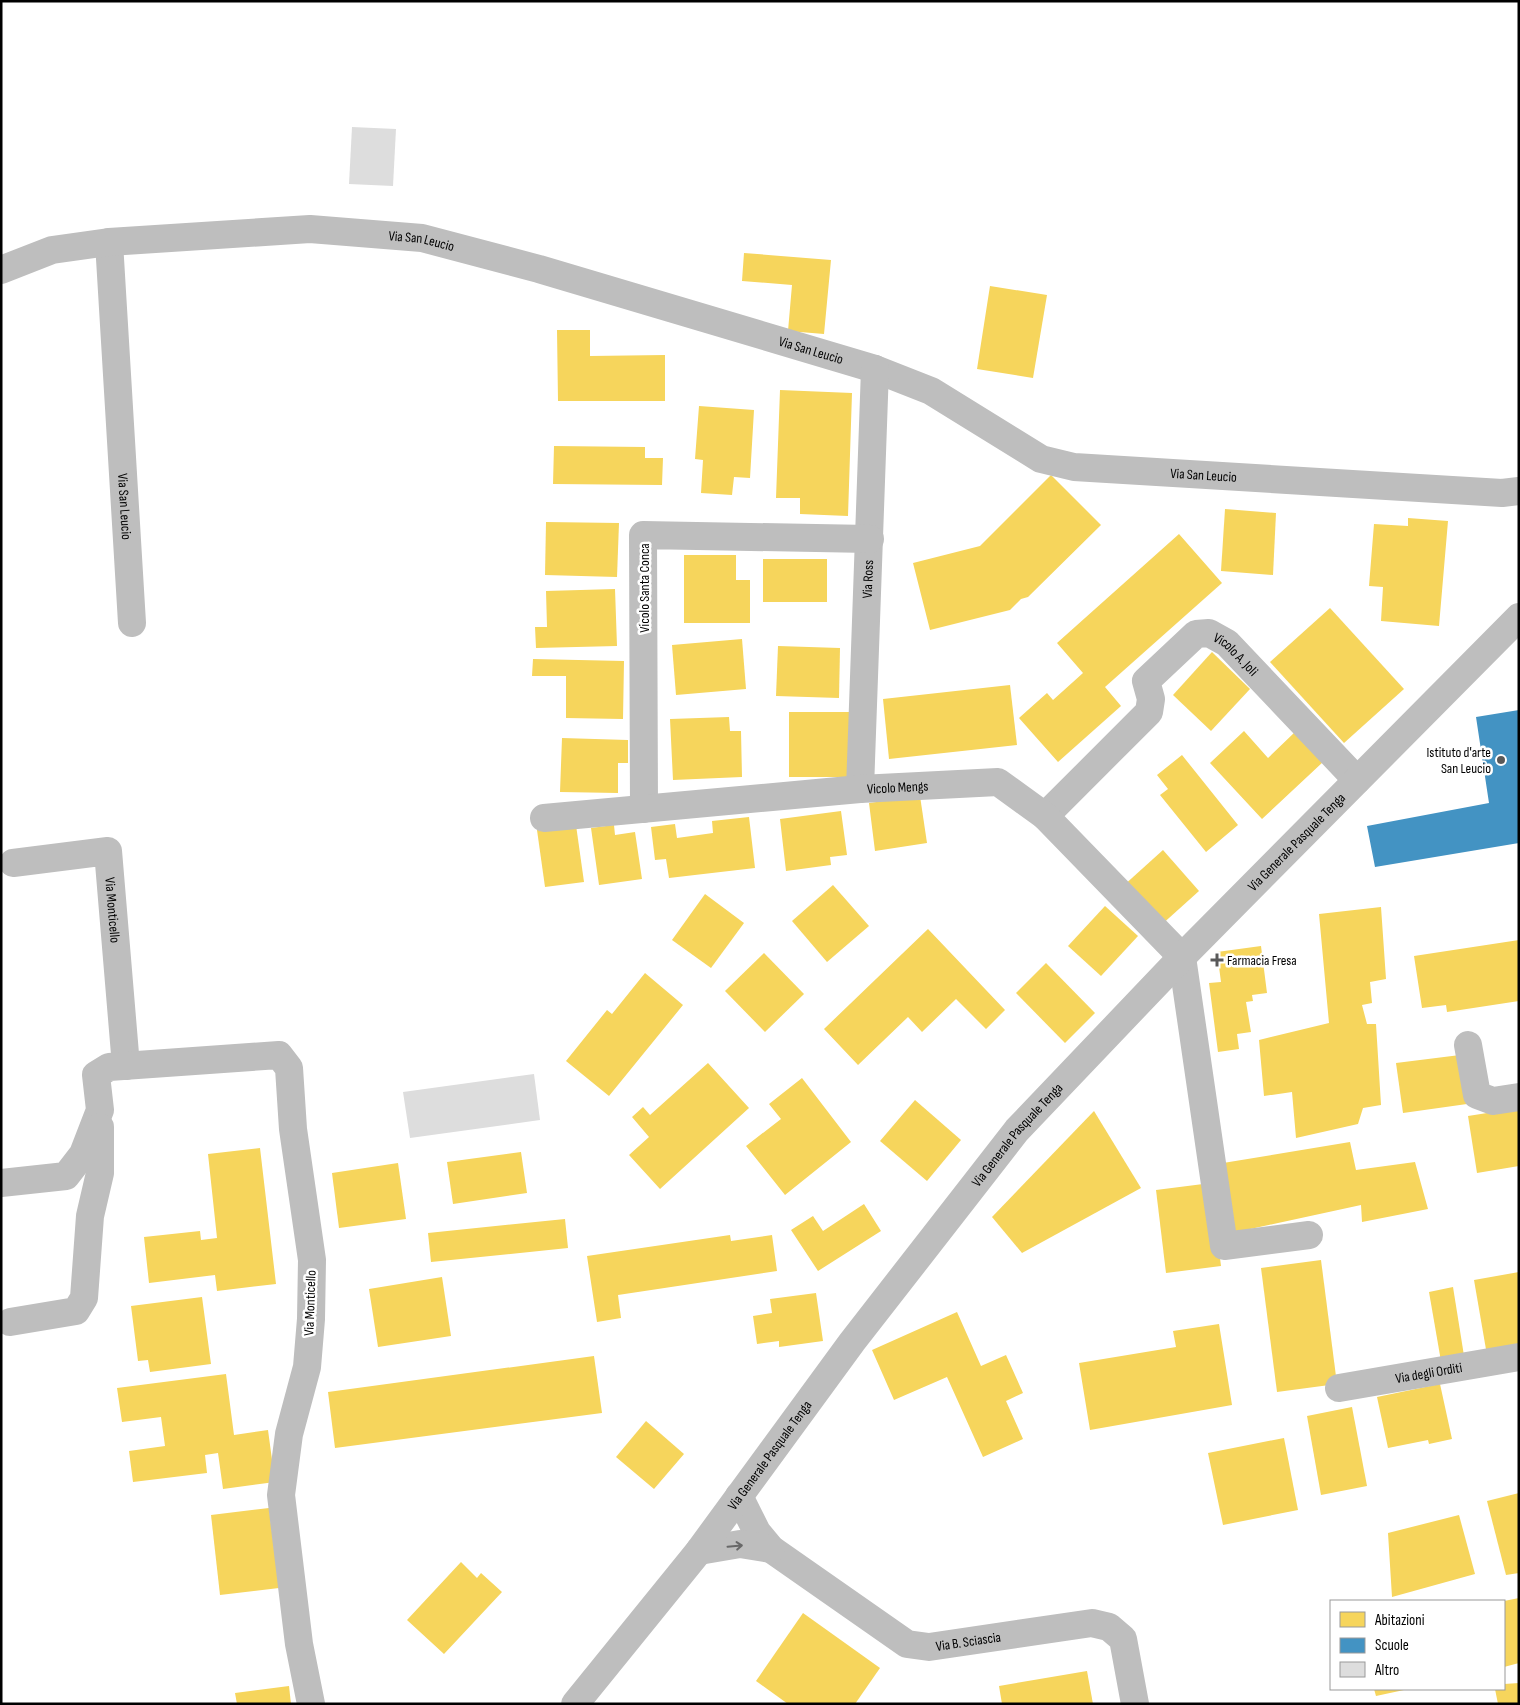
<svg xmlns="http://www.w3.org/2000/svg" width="1520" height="1705" font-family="'Sofia Sans Condensed',sans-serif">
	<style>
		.homes { fill: #f6d55c }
		.schools { fill: #4393c3 }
		.building { fill: #ddd }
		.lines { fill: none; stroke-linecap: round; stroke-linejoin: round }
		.minor { stroke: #bebebe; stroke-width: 28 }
		.oneway { stroke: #686868 }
		.poi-dot { fill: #595959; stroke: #fff; stroke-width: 2 }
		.labels { text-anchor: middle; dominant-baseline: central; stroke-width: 5; stroke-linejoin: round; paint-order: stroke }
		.street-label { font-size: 14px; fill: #000; stroke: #fff }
		.poi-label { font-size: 14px; fill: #000; stroke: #fff; text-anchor: end }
	</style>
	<rect width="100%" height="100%" fill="#fff"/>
	<g class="homes">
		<polygon points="744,253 831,260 824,334 788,331 792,285 742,281"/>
		<polygon points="990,286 1047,295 1033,378 977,369"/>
		<polygon points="557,330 590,330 590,356 665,355 665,401 558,401"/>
		<polygon points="780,390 852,393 848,516 800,514 800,498 776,498"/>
		<polygon points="699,406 754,410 750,478 734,477 732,495 701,493 703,460 695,459"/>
		<polygon points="554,446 645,447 645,458 663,458 662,485 553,484"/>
		<polygon points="1051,475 1101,525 1028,597 1021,599 1010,610 930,630 913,563 980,546"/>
		<polygon points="1225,509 1276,513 1273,575 1221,571"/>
		<polygon points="1408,518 1448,521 1439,626 1381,621 1383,587 1369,586 1374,524 1408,526"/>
		<polygon points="546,522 619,523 617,577 545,575"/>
		<polygon points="1179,534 1222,583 1105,687 1121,706 1058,762 1019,718 1047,693 1053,700 1083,673 1057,643"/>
		<polygon points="684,555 736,555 736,580 750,580 750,623 684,623"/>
		<rect x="763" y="559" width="64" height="43"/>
		<polygon points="615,589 617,646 536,648 535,627 547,627 546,591"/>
		<polygon points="1330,608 1404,689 1344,743 1270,662"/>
		<polygon points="742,639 746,689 676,695 672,645"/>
		<polygon points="778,646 840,648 839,698 776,696"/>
		<polygon points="1212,652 1250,689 1211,731 1173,695"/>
		<polygon points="533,659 624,661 623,719 566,718 566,676 532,676"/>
		<polygon points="1010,685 1017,745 889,759 883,699"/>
		<rect x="789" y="712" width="64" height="65"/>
		<polygon points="729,717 730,731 741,731 742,777 673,780 670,719"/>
		<polygon points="1244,731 1268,758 1295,732 1323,762 1262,819 1210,763"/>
		<polygon points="562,738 628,740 628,763 618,763 618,793 560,792"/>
		<polygon points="1182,755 1238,825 1206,852 1160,795 1168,789 1157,775"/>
		<polygon points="920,796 927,843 875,851 869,803"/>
		<polygon points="841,811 847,855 830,857 831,865 786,871 780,819"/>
		<polygon points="749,817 755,868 669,878 666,859 655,860 651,827 675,824 677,838 713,833 712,821"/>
		<polygon points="576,825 584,882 545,887 537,830"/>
		<polygon points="614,825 615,835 635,832 642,879 599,885 591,828"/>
		<polygon points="1163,850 1199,891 1159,927 1122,887"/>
		<polygon points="833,885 869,926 827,962 792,921"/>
		<polygon points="705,894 744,923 711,968 672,940"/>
		<polygon points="1105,906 1138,936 1101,976 1068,946"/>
		<polygon points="1381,907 1386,979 1370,982 1372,1003 1362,1005 1367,1024 1376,1024 1381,1105 1363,1108 1358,1124 1296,1138 1292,1092 1264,1096 1259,1040 1329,1023 1319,914"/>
		<polygon points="928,929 1005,1010 986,1029 956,999 922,1032 908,1017 858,1065 824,1029"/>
		<polygon points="1519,940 1519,1001 1447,1012 1446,1005 1422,1008 1414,956"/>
		<polygon points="1261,946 1267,993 1252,995 1253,1001 1246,1002 1251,1032 1237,1034 1239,1049 1218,1052 1209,983 1221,982 1217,952"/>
		<polygon points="764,953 804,994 765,1032 725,991"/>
		<polygon points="1046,963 1095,1013 1065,1043 1016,993"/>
		<polygon points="645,973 683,1005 609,1096 566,1061 607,1010 612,1014"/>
		<polygon points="1460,1055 1467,1104 1403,1113 1396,1063"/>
		<polygon points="708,1063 749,1108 660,1189 629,1155 649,1137 632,1117 643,1107 650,1115"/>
		<polygon points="802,1078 851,1142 785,1195 746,1146 781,1119 769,1104"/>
		<polygon points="915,1100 961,1140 927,1181 880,1141"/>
		<polygon points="1519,1108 1519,1166 1477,1173 1468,1116"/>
		<polygon points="1094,1111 1141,1188 1022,1253 992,1217"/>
		<polygon points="1350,1142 1356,1170 1415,1162 1428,1209 1362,1222 1361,1205 1232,1233 1217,1164"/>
		<polygon points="260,1148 276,1284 217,1291 215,1275 149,1283 144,1237 200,1231 201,1240 217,1238 208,1154"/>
		<polygon points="521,1152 527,1193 453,1204 447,1162"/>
		<polygon points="398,1163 406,1219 339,1228 332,1173"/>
		<polygon points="1211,1183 1221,1266 1166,1273 1156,1190"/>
		<polygon points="864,1204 881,1231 818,1271 791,1230 813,1216 823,1231"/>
		<polygon points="565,1219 568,1248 431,1262 428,1233"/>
		<polygon points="730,1235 731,1241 772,1235 777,1271 618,1295 621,1318 597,1322 587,1256"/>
		<polygon points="1321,1260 1337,1384 1277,1392 1261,1268"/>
		<polygon points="1519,1272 1519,1356 1488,1361 1474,1280"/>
		<polygon points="442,1277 451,1336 378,1347 369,1289"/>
		<polygon points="1453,1287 1465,1362 1442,1367 1429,1292"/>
		<polygon points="816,1293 823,1341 779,1347 779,1341 757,1344 753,1316 772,1313 770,1299"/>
		<polygon points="202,1297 211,1364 150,1372 148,1360 138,1361 131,1306"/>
		<polygon points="957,1312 981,1366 1006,1355 1023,1393 1006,1401 1023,1439 983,1457 947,1377 894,1400 872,1350"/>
		<polygon points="1219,1324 1232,1405 1090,1430 1079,1363 1176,1347 1173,1331"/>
		<polygon points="594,1356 602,1413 335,1448 328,1392"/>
		<polygon points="226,1374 234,1435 268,1430 275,1482 223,1489 218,1453 205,1455 207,1473 133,1482 129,1451 165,1446 161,1417 122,1422 117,1388"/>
		<polygon points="1440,1384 1452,1439 1429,1444 1428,1440 1388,1448 1377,1397"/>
		<polygon points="1352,1407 1367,1486 1321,1495 1307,1416"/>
		<polygon points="646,1421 684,1454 654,1489 616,1457"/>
		<polygon points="1284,1438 1298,1510 1223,1525 1208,1453"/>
		<polygon points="1519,1493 1519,1573 1506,1575 1487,1501"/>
		<polygon points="269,1508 279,1588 220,1595 211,1515"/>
		<polygon points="1459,1515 1475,1574 1392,1597 1388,1533"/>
		<polygon points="461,1562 477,1578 481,1573 502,1592 444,1654 407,1620"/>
		<polygon points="1519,1598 1519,1663 1504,1667 1504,1601"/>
		<polygon points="803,1613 880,1668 855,1704 788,1704 756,1681"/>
		<polygon points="1087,1671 1093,1704 1002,1704 999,1686"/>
		<polygon points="1519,1683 1519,1704 1498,1704 1495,1689 1504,1689 1504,1684"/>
		<polygon points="289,1686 291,1704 237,1704 235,1693"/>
		<polygon points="1374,1689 1404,1689 1404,1690 1376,1696"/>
	</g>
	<polygon class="schools" points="1519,710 1519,843 1375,867 1367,826 1489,803 1476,717"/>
	<g class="building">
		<polygon points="352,127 396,129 393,186 349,184"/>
		<polygon points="534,1074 540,1120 410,1138 403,1092"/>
	</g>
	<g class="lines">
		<g class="minor">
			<path id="s1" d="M109,242L132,623"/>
			<path id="s2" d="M1,270L52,250L109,242L310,229L422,238L539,269L875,369L931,391L1041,459L1074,467L1502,493L1519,491"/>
			<path id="s3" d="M860,789L875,369"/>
			<polyline points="644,809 643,535 870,539"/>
			<path id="s4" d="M1045,816L1149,712L1151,699L1146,681L1196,634L1209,633L1227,643L1357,780"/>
			<path id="s5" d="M544,818L860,789L998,782L1045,816L1182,957L1224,1246L1309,1235"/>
			<path id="s6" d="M13,863L108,851L126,1066"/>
			<polyline points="1468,1045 1477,1095 1493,1101 1519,1097"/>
			<polyline points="1,1183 66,1176 83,1154 100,1110 96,1075 109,1067 279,1055 289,1068 293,1129 312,1260 311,1319 307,1367 289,1434 281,1495 299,1644 311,1704"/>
			<polyline points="10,1322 76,1311 84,1298 90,1216 100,1173 100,1127"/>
			<path id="s7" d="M1339,1388L1519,1357"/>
			<path id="s8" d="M739,1496L757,1532L771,1549L907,1644L929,1647L1092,1623L1109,1627L1123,1639L1135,1704"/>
			<polyline points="699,1551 740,1544 771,1549"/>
			<path id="s9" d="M575,1704L699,1551L852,1342L1017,1130L1182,957L1519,617"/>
		</g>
	</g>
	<defs><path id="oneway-shaft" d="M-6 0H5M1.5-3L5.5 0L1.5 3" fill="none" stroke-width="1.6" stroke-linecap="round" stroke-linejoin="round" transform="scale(1.25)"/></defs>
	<use class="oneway" href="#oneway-shaft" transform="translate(735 1546) rotate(-5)"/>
	<g class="poi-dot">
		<circle cx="1501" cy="760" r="5"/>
		<path d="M1214.5 952.5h5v5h5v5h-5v5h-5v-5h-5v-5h5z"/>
	</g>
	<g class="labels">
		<g class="street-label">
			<text stroke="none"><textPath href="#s2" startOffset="426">Via San Leucio</textPath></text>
			<text stroke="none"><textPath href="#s2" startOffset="831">Via San Leucio</textPath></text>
			<text stroke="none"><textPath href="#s2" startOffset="1251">Via San Leucio</textPath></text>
			<text stroke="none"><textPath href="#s1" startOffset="265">Via San Leucio</textPath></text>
			<text stroke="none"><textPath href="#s3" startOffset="210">Via Ross</textPath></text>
			<text transform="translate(644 588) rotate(-90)">Vicolo Santa Conca</text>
			<text stroke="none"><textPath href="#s4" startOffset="295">Vicolo A. Joli</textPath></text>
			<text stroke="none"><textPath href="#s5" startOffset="355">Vicolo Mengs</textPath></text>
			<text stroke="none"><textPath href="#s9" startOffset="1126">Via Generale Pasquale Tenga</textPath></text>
			<text stroke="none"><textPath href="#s6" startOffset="155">Via Monticello</textPath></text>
			<text stroke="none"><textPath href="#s9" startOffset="721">Via Generale Pasquale Tenga</textPath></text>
			<text transform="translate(310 1303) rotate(-88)">Via Monticello</text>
			<text stroke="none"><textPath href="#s7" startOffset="91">Via degli Orditi</textPath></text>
			<text stroke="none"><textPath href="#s9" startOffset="316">Via Generale Pasquale Tenga</textPath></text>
			<text stroke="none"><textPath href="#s8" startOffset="290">Via B. Sciascia</textPath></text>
		</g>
		<g class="poi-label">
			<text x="1491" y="752">Istituto d'arte<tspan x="1491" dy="16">San Leucio</tspan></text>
			<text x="1227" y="960" text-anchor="start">Farmacia Fresa</text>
		</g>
	</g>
	<rect width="1520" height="1705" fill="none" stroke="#000000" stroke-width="5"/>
	<rect x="1330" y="1600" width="175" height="90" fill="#ffffff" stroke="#999999"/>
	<rect x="1340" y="1612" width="25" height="15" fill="#f6d55c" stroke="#999999"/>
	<text x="1375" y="1625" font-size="15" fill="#000000">Abitazioni</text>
	<rect x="1340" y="1638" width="25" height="15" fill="#4393c3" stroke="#999999"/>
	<text x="1375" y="1650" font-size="15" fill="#000000">Scuole</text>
	<rect x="1340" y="1662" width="25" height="15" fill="#dddddd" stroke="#999999"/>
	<text x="1375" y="1675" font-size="15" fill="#000000">Altro</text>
</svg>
